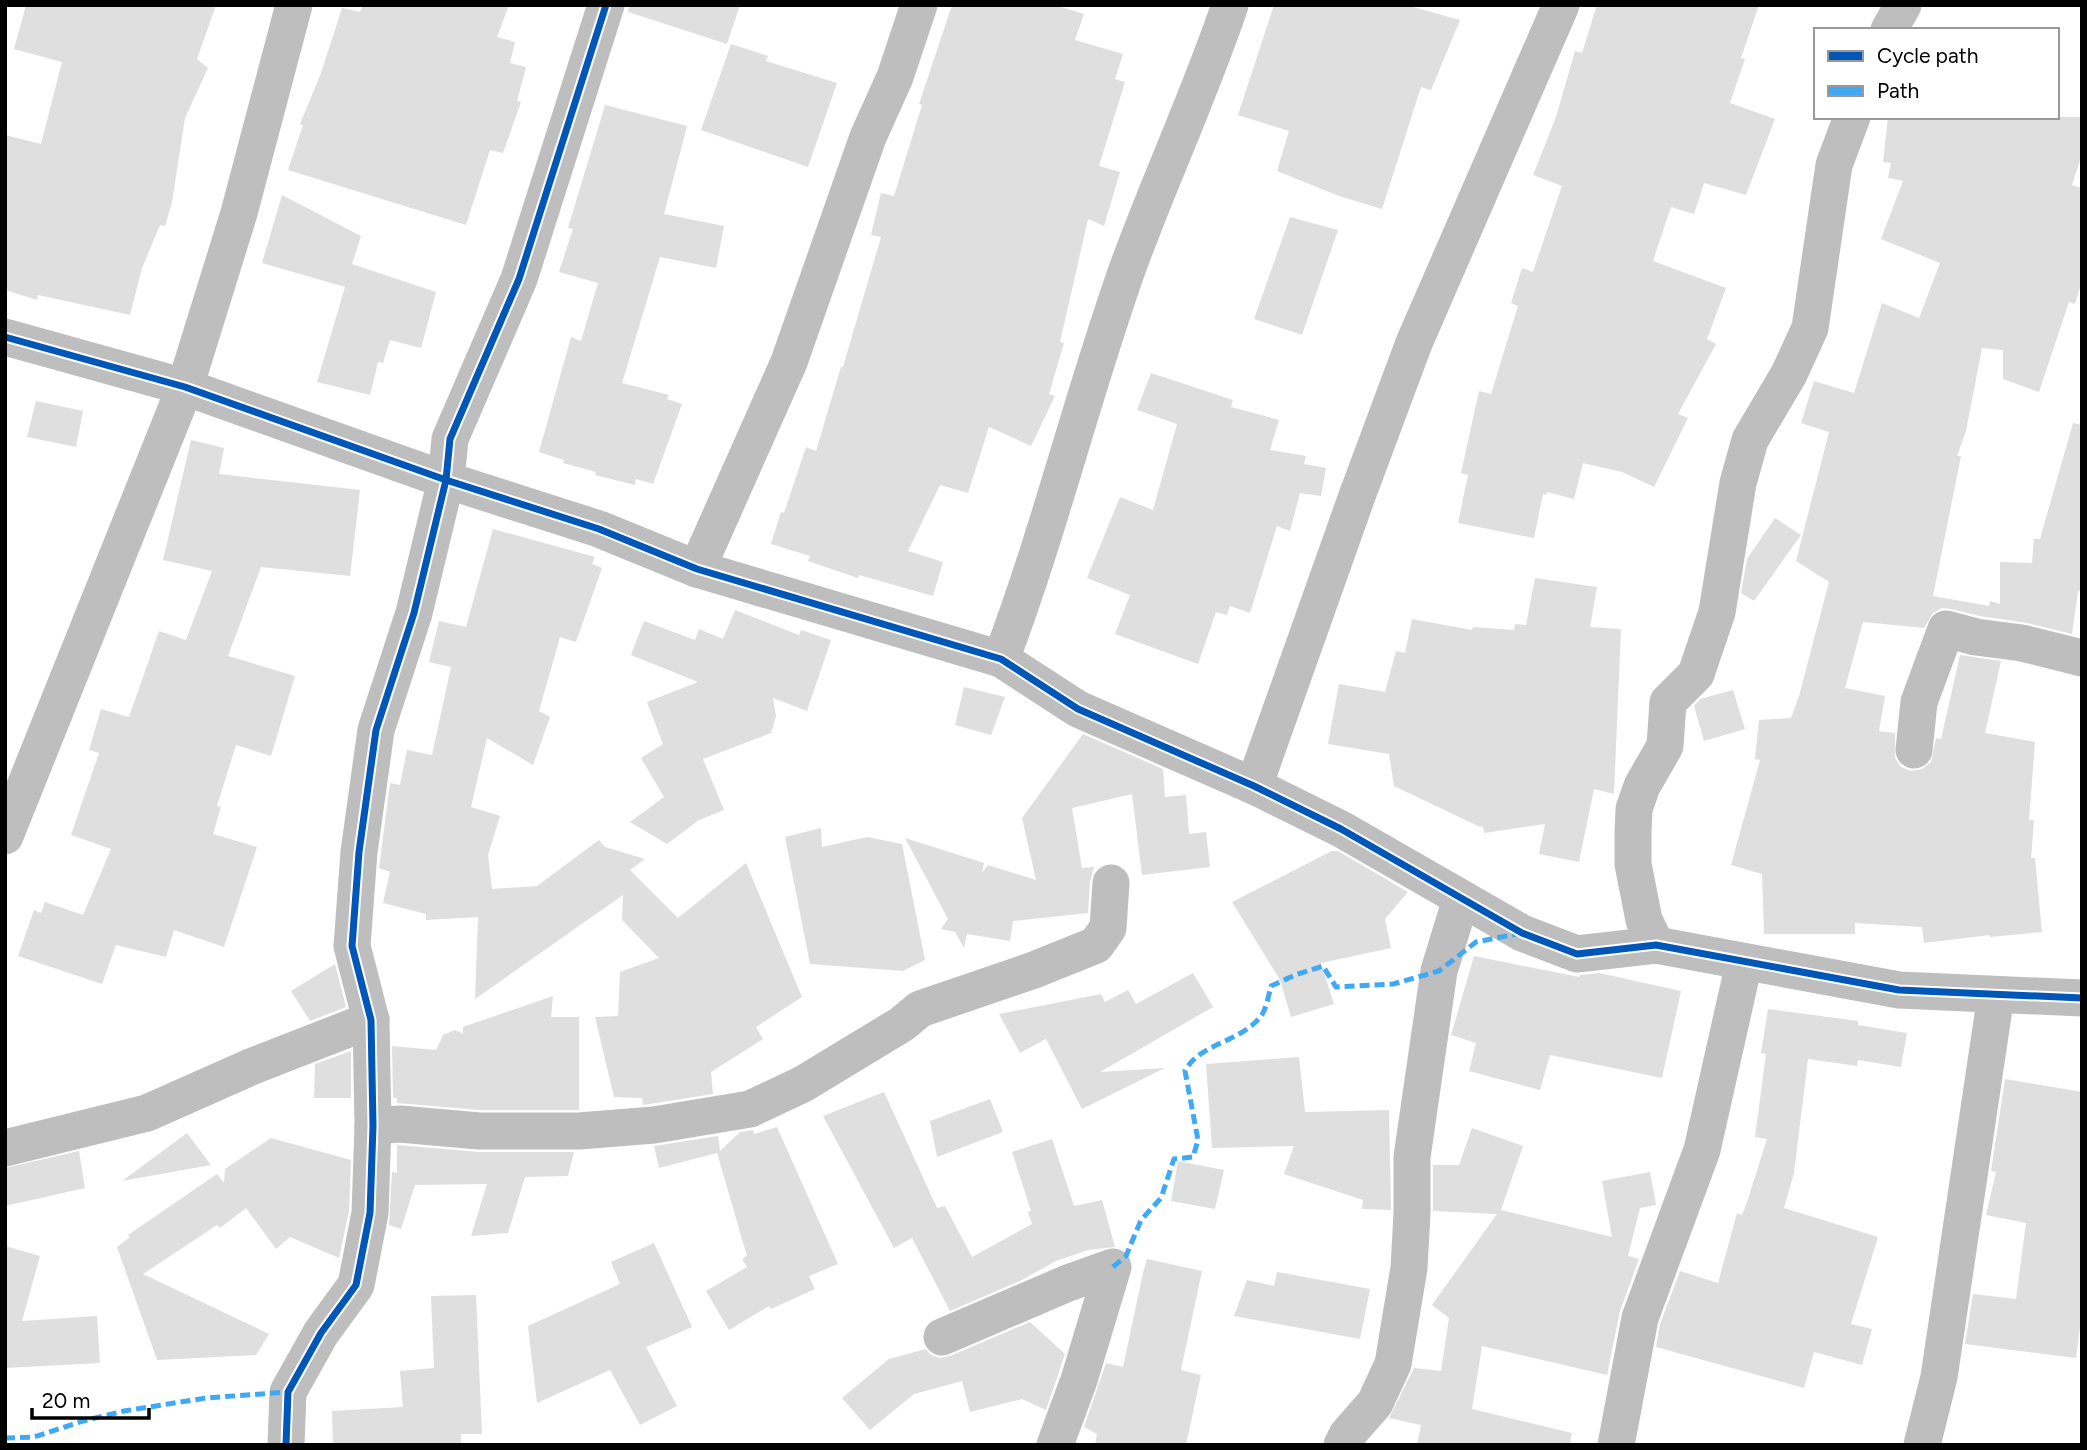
<svg xmlns="http://www.w3.org/2000/svg" width="2087" height="1450" font-family="Figtree,sans-serif">
	<style>
		.building { fill: #dfdfdf }
		.lines { fill: none; stroke-linecap: round; stroke-linejoin: round }
		.minor { stroke: #bebebe; stroke-width: 37 }
		.quiet { stroke: #3fa9f5; stroke-width: 5; stroke-dasharray: 10 5; stroke-linecap: butt }
		.cycleway-casing { stroke: #fff; stroke-width: 11 }
		.cycleway { stroke: #0057b8; stroke-width: 7 }
	</style>
	<rect width="100%" height="100%" fill="#fff"/>
	<g class="building">
		<polygon points="26,5 216,5 197,59 208,68 185,118 172,202 165,226 160,225 142,268 130,315 38,295 37,300 5,290 5,135 41,144 62,62 14,49"/>
		<polygon points="363,5 509,5 497,37 515,42 510,63 526,67 517,101 521,102 503,153 490,150 466,225 288,170 303,125 300,124 321,73 342,8 360,12"/>
		<polygon points="629,5 740,5 727,44 628,12"/>
		<polygon points="952,5 1055,5 1084,14 1075,40 1123,54 1115,79 1125,82 1099,166 1120,172 1104,226 1088,219 1060,342 1064,343 1049,394 1055,396 1031,446 989,427 968,493 940,485 908,551 943,562 933,596 859,575 858,578 808,561 810,556 771,544 781,512 784,513 806,447 816,451 841,367 843,367 881,237 871,235 881,193 894,196 922,105 919,104"/>
		<polygon points="1274,5 1406,5 1460,20 1431,90 1421,87 1382,209 1339,196 1277,171 1289,131 1238,115"/>
		<polygon points="1597,5 1759,5 1741,58 1745,59 1730,103 1775,119 1746,195 1704,183 1694,214 1671,207 1653,261 1726,288 1707,339 1716,344 1678,414 1688,418 1654,487 1622,472 1583,463 1574,499 1547,492 1546,495 1543,494 1534,538 1458,523 1468,475 1461,473 1479,391 1491,394 1518,306 1511,303 1522,268 1533,272 1562,186 1533,175 1556,117 1575,51 1582,53"/>
		<polygon points="731,44 768,56 766,61 837,83 808,167 701,130"/>
		<polygon points="605,105 687,126 664,214 724,226 716,268 660,257 622,383 669,395 667,399 682,404 653,484 636,479 635,485 595,475 596,472 563,463 564,460 539,452 571,337 581,341 598,283 559,272 573,229 568,228"/>
		<polygon points="1888,117 2082,117 2082,154 2072,185 2082,188 2082,281 2075,304 2069,302 2039,392 2003,379 2003,350 1982,348 1966,431 1957,456 1961,456 1933,596 1989,606 1990,601 2000,604 2000,562 2032,563 2034,539 2040,539 2073,423 2082,425 2082,591 2078,591 2072,634 2027,623 1980,616 1951,609 1942,608 1933,613 1924,628 1863,622 1845,688 1885,696 1879,731 1895,733 1895,758 1901,767 1911,771 1922,769 1931,762 1936,738 1941,739 1960,655 2001,661 1985,733 2035,742 2029,820 2034,820 2031,858 2035,858 2042,932 1990,937 1990,935 1924,943 1922,927 1855,923 1855,934 1764,934 1762,874 1731,865 1760,760 1755,759 1759,720 1791,718 1799,696 1829,582 1796,561 1829,432 1801,423 1814,381 1854,393 1882,303 1919,318 1940,263 1881,239 1903,181 1888,178 1891,163 1883,162"/>
		<polygon points="282,195 361,236 352,264 436,292 421,348 390,340 383,363 378,362 370,395 317,382 345,287 262,263"/>
		<polygon points="1290,217 1338,230 1302,335 1254,319"/>
		<polygon points="1151,373 1233,400 1231,407 1279,420 1270,450 1306,456 1304,464 1326,468 1321,496 1300,493 1290,531 1277,526 1250,613 1230,606 1227,615 1216,612 1198,664 1115,634 1130,595 1087,578 1120,497 1153,510 1177,424 1137,410"/>
		<polygon points="36,401 83,411 76,447 27,437"/>
		<polygon points="191,440 224,448 219,474 360,490 350,576 261,567 228,656 295,676 271,756 236,745 217,806 221,807 213,834 257,847 224,947 174,930 166,957 116,945 102,984 18,956 34,910 41,913 45,902 83,915 111,849 71,835 99,753 89,750 101,709 129,717 159,631 186,640 212,571 163,560"/>
		<polygon points="1775,518 1801,535 1754,601 1741,593 1747,559"/>
		<polygon points="493,529 595,557 592,564 602,568 576,642 560,637 539,711 550,717 533,765 487,738 471,807 500,816 488,855 492,889 537,886 599,840 605,847 645,859 630,870 678,918 746,863 802,997 756,1027 763,1039 711,1072 713,1094 643,1105 642,1098 614,1097 595,1017 618,1016 620,972 659,958 622,920 623,895 475,999 478,917 426,920 426,914 383,903 390,872 379,868 390,783 400,785 407,750 432,755 451,667 429,662 439,621 466,627"/>
		<polygon points="1535,578 1597,587 1590,627 1621,629 1614,794 1594,789 1579,862 1539,854 1545,824 1484,833 1483,826 1480,827 1394,786 1389,754 1328,744 1339,684 1385,692 1396,651 1405,653 1412,619 1472,630 1473,627 1514,630 1515,624 1526,625"/>
		<polygon points="735,610 799,635 801,630 831,640 807,711 773,698 776,716 771,733 703,759 724,810 699,820 667,844 630,822 664,797 641,758 663,744 647,702 698,682 631,655 644,621 695,640 699,629 723,639"/>
		<polygon points="964,687 1005,697 991,735 955,725"/>
		<polygon points="1733,690 1745,729 1704,741 1694,706 1700,699"/>
		<polygon points="1083,734 1163,769 1165,797 1186,795 1189,834 1206,832 1210,867 1142,875 1132,794 1072,808 1082,868 1094,867 1090,882 1088,913 1013,921 1010,941 967,934 964,948 955,932 941,929 948,919 905,838 984,863 982,873 988,865 1036,880 1022,818"/>
		<polygon points="821,828 822,847 867,837 902,844 925,960 903,971 810,964 785,837"/>
		<polygon points="1332,851 1338,851 1408,892 1385,919 1391,948 1321,963 1334,1004 1291,1017 1280,980 1232,902"/>
		<polygon points="1474,956 1579,977 1580,975 1599,973 1681,991 1662,1078 1550,1055 1540,1090 1469,1071 1476,1043 1451,1035"/>
		<polygon points="335,964 346,1007 310,1021 291,991"/>
		<polygon points="1193,973 1213,1007 1100,1072 1165,1068 1082,1109 1046,1039 1020,1053 999,1014 1101,994 1105,1002 1128,990 1136,1004"/>
		<polygon points="553,996 551,1017 579,1017 579,1110 480,1110 397,1103 397,1098 393,1098 392,1046 436,1050 443,1035 455,1030 463,1034 463,1027"/>
		<polygon points="1768,1009 1858,1021 1858,1025 1907,1033 1901,1067 1858,1060 1857,1066 1808,1059 1794,1173 1784,1208 1878,1237 1851,1324 1872,1329 1862,1365 1814,1352 1804,1388 1656,1347 1660,1324 1680,1271 1718,1283 1737,1213 1742,1215 1748,1199 1767,1139 1755,1137 1766,1054 1761,1053"/>
		<polygon points="351,1051 351,1098 314,1098 315,1064"/>
		<polygon points="1299,1057 1305,1112 1389,1110 1391,1210 1362,1209 1363,1200 1284,1174 1294,1146 1212,1148 1206,1064"/>
		<polygon points="2005,1079 2082,1092 2082,1311 2076,1358 1965,1344 1973,1294 2016,1299 2026,1223 1986,1215 1996,1172 1991,1171"/>
		<polygon points="884,1092 937,1208 945,1206 972,1257 1032,1224 1028,1212 1031,1211 1012,1152 1052,1139 1074,1206 1102,1200 1115,1247 1088,1250 1056,1261 1020,1281 950,1311 912,1238 894,1248 823,1116"/>
		<polygon points="990,1099 1003,1132 937,1157 930,1121"/>
		<polygon points="777,1127 838,1264 809,1276 815,1289 771,1309 769,1306 729,1330 706,1291 747,1267 742,1259 747,1256 717,1153 659,1168 654,1146 718,1136 720,1151 740,1132 753,1130 754,1134"/>
		<polygon points="1472,1128 1523,1146 1501,1210 1612,1237 1602,1181 1650,1172 1656,1205 1640,1208 1628,1256 1639,1259 1620,1311 1607,1375 1482,1346 1472,1409 1572,1433 1570,1445 1417,1445 1421,1425 1389,1418 1414,1368 1441,1371 1449,1318 1432,1305 1497,1214 1433,1211 1433,1165 1459,1165"/>
		<polygon points="187,1133 211,1165 122,1181"/>
		<polygon points="271,1138 351,1160 349,1211 339,1258 290,1237 276,1249 246,1208 220,1228 217,1225 143,1274 269,1334 256,1355 157,1360 117,1247 130,1237 128,1235 217,1174 224,1183 225,1169"/>
		<polygon points="397,1145 479,1152 574,1152 568,1176 525,1177 508,1233 471,1236 487,1184 415,1185 401,1229 389,1225 392,1172 397,1173"/>
		<polygon points="79,1151 85,1188 5,1206 5,1168"/>
		<polygon points="1178,1161 1224,1170 1215,1209 1171,1201"/>
		<polygon points="654,1243 692,1327 646,1347 677,1406 640,1425 610,1370 537,1403 528,1326 620,1284 611,1262"/>
		<polygon points="5,1246 40,1256 22,1321 97,1316 100,1363 5,1368"/>
		<polygon points="1147,1259 1202,1271 1181,1370 1201,1375 1186,1445 1095,1445 1097,1434 1084,1427 1106,1363 1123,1367 1143,1273"/>
		<polygon points="1277,1272 1370,1289 1360,1339 1234,1316 1247,1280 1274,1286"/>
		<polygon points="476,1295 482,1434 461,1434 461,1445 333,1445 332,1411 403,1407 400,1371 434,1368 431,1296"/>
		<polygon points="1030,1322 1065,1354 1046,1410 1022,1399 970,1412 962,1381 914,1394 870,1430 842,1398 889,1359 926,1349 930,1354 939,1358 950,1356"/>
	</g>
	<g class="lines">
		<g class="minor">
			<polyline points="1889,30 1903,5"/>
			<polyline points="5,337 185,387 446,480 599,529 697,569 1001,659 1078,709 1254,786 1341,829 1522,933 1577,954 1656,945 1899,990 2082,998"/>
			<polyline points="697,569 789,362 868,137 895,77 919,5"/>
			<path d="M1001,659C1050,530 1082,396 1128,267C1160,179 1200,94 1230,5"/>
			<polyline points="1914,750 1919,702 1946,629 1976,637 2022,643 2082,658"/>
			<polyline points="1254,786 1357,496 1414,343 1561,5"/>
			<polyline points="5,836 185,387 239,213 294,5"/>
			<polyline points="1656,945 1644,920 1633,864 1633,833 1634,809 1642,786 1665,746 1668,702 1696,674 1717,612 1738,483 1750,440 1789,374 1810,328 1834,165 1852,117"/>
			<polyline points="373,1126 400,1124 479,1131 579,1131 654,1125 750,1109 803,1084 902,1024 920,1009 1034,970 1096,945 1108,928 1111,883"/>
			<polyline points="5,1148 147,1113 253,1066 371,1020"/>
			<polyline points="942,1337 1068,1283 1113,1267 1079,1380 1055,1445"/>
			<polyline points="286,1445 288,1392 321,1333 356,1285 370,1213 373,1126 371,1020 352,946 359,852 376,730 414,613 446,480 450,439 519,279 606,5"/>
			<polyline points="1342,1445 1347,1435 1375,1403 1393,1364 1409,1268 1412,1213 1412,1157 1439,971 1461,899"/>
			<polyline points="1616,1445 1640,1318 1702,1150 1744,963"/>
			<polyline points="1922,1445 1939,1377 1996,995"/>
		</g>
		<g class="quiet">
			<path d="M1113,1267L1126,1256L1141,1220L1161,1198L1174,1159L1193,1157L1198,1140L1185,1071C1200,1042 1245,1042 1263,1013C1267,1005 1269,994 1271,986L1295,975L1323,966L1336,987L1393,984L1439,971L1476,942L1522,933"/>
			<polyline points="5,1438 34,1437 83,1421 124,1411 206,1398 288,1392"/>
		</g>
		<defs>
			<g id="cycleway">
				<polyline points="5,337 185,387 446,480 599,529 697,569 1001,659 1078,709 1254,786 1341,829 1522,933 1577,954 1656,945 1899,990 2082,998"/>
				<polyline points="286,1445 288,1392 321,1333 356,1285 370,1213 373,1126 371,1020 352,946 359,852 376,730 414,613 446,480 450,439 519,279 606,5"/>
			</g>
		</defs>
		<use href="#cycleway" class="cycleway-casing"/>
		<use href="#cycleway" class="cycleway"/>
	</g>
	<rect width="2087" height="1450" fill="none" stroke="#000000" stroke-width="14"/>
	<rect x="1814" y="28" width="245" height="91" fill="#ffffff" stroke="#999999" stroke-width="2"/>
	<rect x="1828" y="51" width="35" height="10" fill="#0057b8" stroke="#999999" stroke-width="2"/>
	<text x="1877" y="63" font-size="21" fill="#000000">Cycle path</text>
	<rect x="1828" y="86" width="35" height="10" fill="#3fa9f5" stroke="#999999" stroke-width="2"/>
	<text x="1877" y="98" font-size="21" fill="#000000">Path</text>
	<path d="M32 1408v10h117v-10" fill="none" stroke="#000000" stroke-width="3.5"/>
	<text x="42" y="1408" font-size="21" fill="#000000" stroke="#ffffff" stroke-width="5" paint-order="stroke">20 m</text>
</svg>
